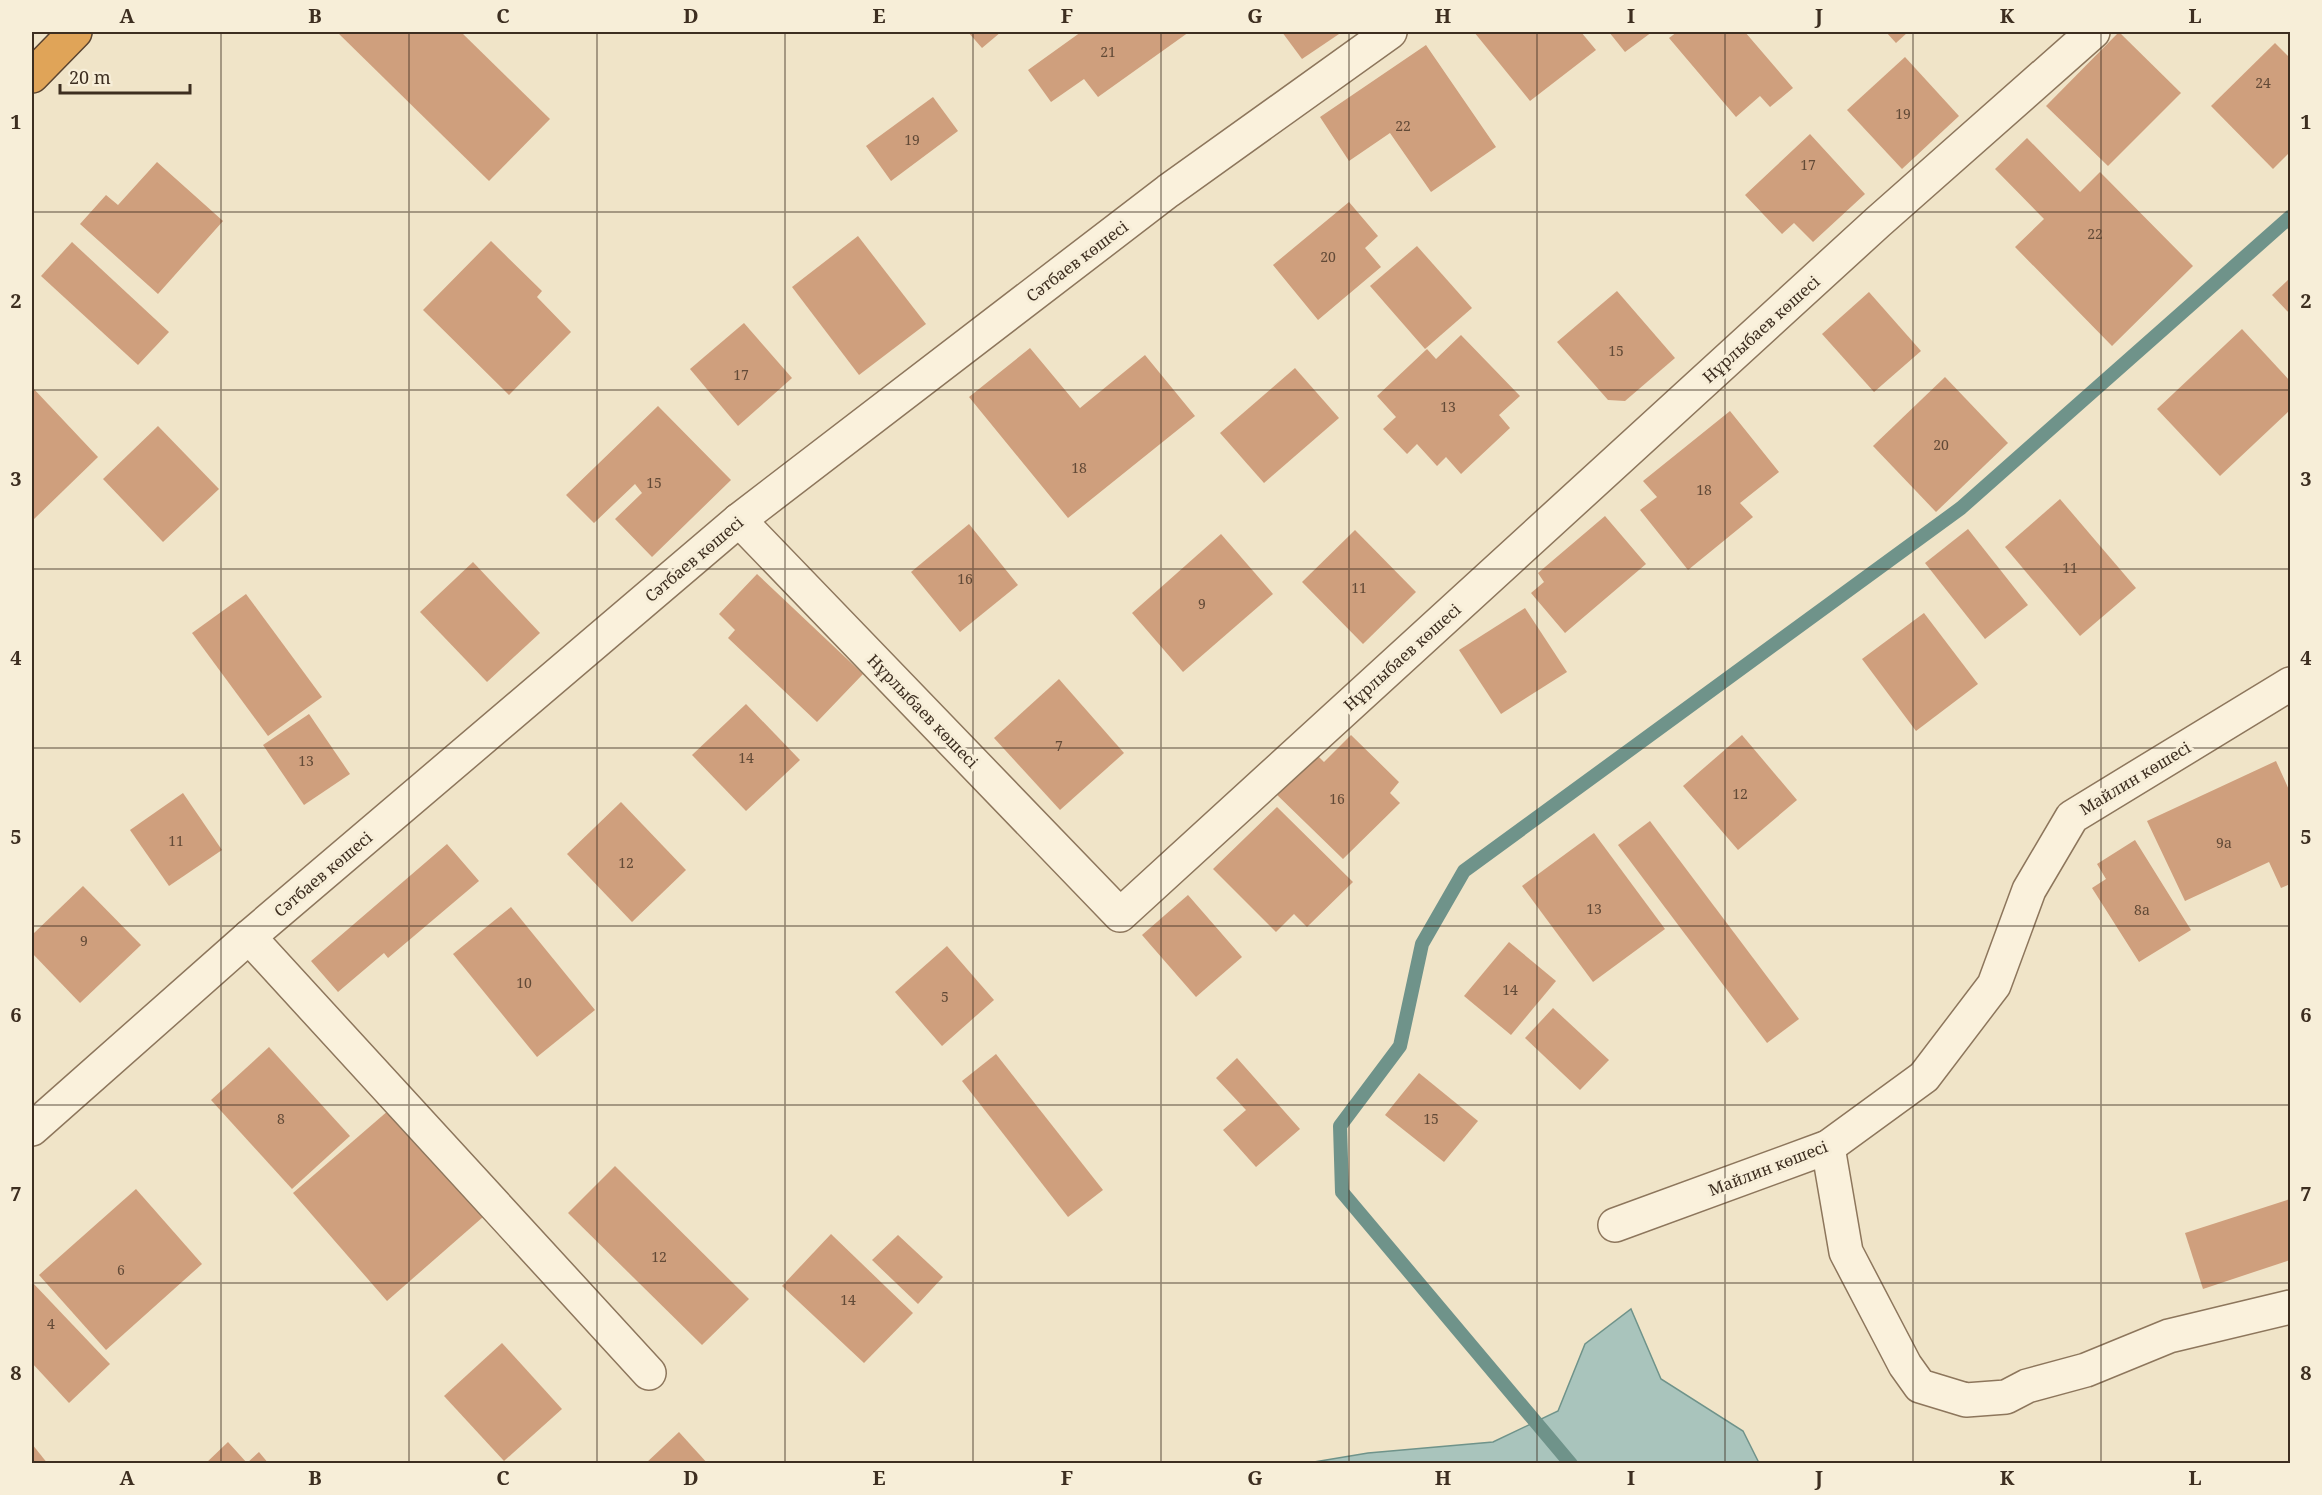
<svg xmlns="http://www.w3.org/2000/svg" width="2322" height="1495" font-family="'Noto Serif',serif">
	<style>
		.water { fill: #a9c4bc; stroke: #6f938a; stroke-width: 1.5 }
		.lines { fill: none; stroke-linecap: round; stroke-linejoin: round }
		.stream { stroke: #6f938a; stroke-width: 14 }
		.building { fill: #cf9f7d }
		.street-casing { stroke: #8d765c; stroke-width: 36 }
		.highway-casing { stroke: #5b4430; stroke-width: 36 }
		.street { stroke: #faf1dc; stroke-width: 33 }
		.highway { stroke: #e0a458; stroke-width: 33 }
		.grid { fill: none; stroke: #3d2e20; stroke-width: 1.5; stroke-opacity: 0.55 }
		.labels { text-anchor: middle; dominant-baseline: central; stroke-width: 6; stroke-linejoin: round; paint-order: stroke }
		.number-label { font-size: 14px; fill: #624a37 }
		.street-label { font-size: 16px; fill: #3d2e20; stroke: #f7eed8 }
		.neatline { fill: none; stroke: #3d2e20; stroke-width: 2 }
		.grid-label { font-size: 20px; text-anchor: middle; font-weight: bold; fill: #3d2e20 }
	</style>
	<rect width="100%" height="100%" fill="#f0e4c8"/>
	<polygon class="water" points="1631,1309 1661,1379 1743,1431 1759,1463 1308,1463 1368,1453 1493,1442 1558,1411 1585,1344"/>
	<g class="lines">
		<polyline class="stream" points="1571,1464 1342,1192 1340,1126 1400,1046 1422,944 1464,871 1961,508 2290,217"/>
	</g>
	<g class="building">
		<polygon points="337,32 461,32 550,119 489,181"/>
		<polygon points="968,32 1001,32 982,48"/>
		<polygon points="1081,32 1189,32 1098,97 1084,79 1051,102 1028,70"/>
		<polygon points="1282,32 1342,32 1302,59"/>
		<polygon points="1474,32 1581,32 1596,50 1530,101"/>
		<polygon points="1609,32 1652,32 1625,52"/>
		<polygon points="1677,32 1745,32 1793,88 1770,107 1760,96 1736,117 1669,38"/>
		<polygon points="1886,32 1908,32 1896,43"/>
		<polygon points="2119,32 2181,93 2108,166 2046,106"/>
		<polygon points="2275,43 2290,58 2290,152 2273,169 2211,106"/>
		<polygon points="1426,45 1496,147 1431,192 1390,133 1349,161 1320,117"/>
		<polygon points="1905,57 1959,116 1902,169 1847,110"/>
		<polygon points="933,97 958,131 891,181 866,146"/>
		<polygon points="1810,134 1865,194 1813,242 1794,223 1782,234 1745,195"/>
		<polygon points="2027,138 2080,192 2100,172 2193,266 2112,346 2015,247 2044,219 1995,169"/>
		<polygon points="157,162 223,221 158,294 80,224 106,195 118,205"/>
		<polygon points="1349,202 1378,236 1365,248 1381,267 1318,320 1273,265"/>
		<polygon points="858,236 926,324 859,375 792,287"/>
		<polygon points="491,241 542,291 537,297 571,332 509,395 423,310"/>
		<polygon points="72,242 169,332 138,365 41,276"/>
		<polygon points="1417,246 1472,308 1425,349 1370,286"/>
		<polygon points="2290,278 2290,314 2272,295"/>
		<polygon points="1617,291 1675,358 1625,401 1608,400 1557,342"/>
		<polygon points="1869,292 1921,351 1874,392 1822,334"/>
		<polygon points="744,323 792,378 738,426 690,369"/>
		<polygon points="2242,329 2290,381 2290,410 2220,476 2157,409"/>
		<polygon points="1461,335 1520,396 1499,415 1510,428 1461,474 1446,457 1437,466 1417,444 1407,454 1383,429 1396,417 1377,396 1427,349 1436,359"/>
		<polygon points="1030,348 1080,408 1145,355 1195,416 1068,518 969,397"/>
		<polygon points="1295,368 1339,418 1264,483 1220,433"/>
		<polygon points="1945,377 2008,443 1936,512 1873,446"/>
		<polygon points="32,387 98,457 32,521"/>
		<polygon points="658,406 731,480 652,557 615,519 642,493 635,484 594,523 566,495"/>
		<polygon points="1730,411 1779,472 1740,503 1753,517 1688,570 1640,510 1657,497 1643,481"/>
		<polygon points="158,426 219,489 163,542 103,479"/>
		<polygon points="2060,499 2136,588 2080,636 2005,547"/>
		<polygon points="1605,516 1646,564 1565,633 1531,593 1544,582 1538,573"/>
		<polygon points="969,524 1018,585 960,632 911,572"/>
		<polygon points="1968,529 2028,605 1985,639 1925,563"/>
		<polygon points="1355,530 1416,592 1363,644 1302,582"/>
		<polygon points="1221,534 1273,594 1183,672 1132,613"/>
		<polygon points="473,562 540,633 487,682 420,612"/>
		<polygon points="757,574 863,674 817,722 728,638 735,630 719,614"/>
		<polygon points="246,594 322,697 268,736 192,633"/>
		<polygon points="1525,608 1567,672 1501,714 1459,650"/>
		<polygon points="1924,613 1978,684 1916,731 1862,659"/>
		<polygon points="1059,679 1124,753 1060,810 994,738"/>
		<polygon points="746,704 800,760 746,811 692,755"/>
		<polygon points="309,714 350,774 304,805 263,745"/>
		<polygon points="1351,735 1399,782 1390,793 1400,803 1343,859 1272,790 1312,750 1324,762"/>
		<polygon points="1742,735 1797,800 1738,850 1683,786"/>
		<polygon points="2276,761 2290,792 2290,884 2281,888 2269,862 2185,901 2147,821"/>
		<polygon points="183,793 222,850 169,886 130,830"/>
		<polygon points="621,802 686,870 632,922 567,854"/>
		<polygon points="1277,807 1353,882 1307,927 1294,914 1276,932 1213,869"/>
		<polygon points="1650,821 1799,1019 1767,1043 1618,845"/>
		<polygon points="1594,833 1665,929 1593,982 1522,886"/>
		<polygon points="2135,840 2191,930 2139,962 2092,888 2106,879 2097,864"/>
		<polygon points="447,844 479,881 388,958 384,953 338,992 311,961"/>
		<polygon points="83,886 141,945 80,1003 32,953 32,935"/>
		<polygon points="1188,895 1242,957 1196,997 1142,935"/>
		<polygon points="511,907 595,1010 537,1057 453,954"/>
		<polygon points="1509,942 1556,981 1511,1035 1464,996"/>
		<polygon points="947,946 994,1000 942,1046 895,992"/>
		<polygon points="1553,1008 1609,1060 1580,1090 1525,1038"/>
		<polygon points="269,1047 350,1136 292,1189 211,1100"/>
		<polygon points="996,1054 1103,1190 1068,1217 962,1081"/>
		<polygon points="1237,1058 1300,1129 1256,1167 1223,1130 1246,1110 1216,1078"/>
		<polygon points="1419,1073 1478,1121 1444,1162 1385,1115"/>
		<polygon points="389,1110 483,1217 387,1301 293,1193"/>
		<polygon points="615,1166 749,1299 702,1345 568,1213"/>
		<polygon points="136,1189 202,1264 106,1350 39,1275"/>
		<polygon points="2290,1199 2290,1260 2203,1289 2185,1233"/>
		<polygon points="831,1234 913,1313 864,1363 782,1286"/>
		<polygon points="898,1235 943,1277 918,1304 872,1260"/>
		<polygon points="32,1282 110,1364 69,1403 32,1363"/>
		<polygon points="502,1343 562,1409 504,1461 444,1396"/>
		<polygon points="679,1432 708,1464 645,1464"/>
		<polygon points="228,1442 247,1463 259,1452 269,1464 205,1464"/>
		<polygon points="32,1444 48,1464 32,1464"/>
	</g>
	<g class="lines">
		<defs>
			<g id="street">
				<polyline points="739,520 1120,915 1878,222 2093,32"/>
				<polyline points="249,937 649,1373"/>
				<polyline points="32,1129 249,937 739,520 1168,191 1390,32"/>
				<polyline points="1828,1147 1846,1252 1905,1365 1920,1386 1966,1400 2006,1397 2027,1386 2086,1370 2169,1336 2290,1307"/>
				<polyline points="1615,1225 1828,1147 1924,1077 1994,985 2029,890 2072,817 2290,684"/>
			</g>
			<polyline id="highway" points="32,76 75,32"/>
		</defs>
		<use href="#street" class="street-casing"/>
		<use href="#highway" class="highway-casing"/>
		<use href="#street" class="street"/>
		<use href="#highway" class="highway"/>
	</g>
	<path class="grid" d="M221,32V1464M409,32V1464M597,32V1464M785,32V1464M973,32V1464M1161,32V1464M1349,32V1464M1537,32V1464M1725,32V1464M1913,32V1464M2101,32V1464M32,212H2290M32,390H2290M32,569H2290M32,748H2290M32,926H2290M32,1105H2290M32,1283H2290"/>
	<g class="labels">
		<g class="number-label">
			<text x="1108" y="51">21</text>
			<text x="2263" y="82">24</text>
			<text x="1903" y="113">19</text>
			<text x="1403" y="125">22</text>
			<text x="912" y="139">19</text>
			<text x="1808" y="164">17</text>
			<text x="2095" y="233">22</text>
			<text x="1328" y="256">20</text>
			<text x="1616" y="350">15</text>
			<text x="741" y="374">17</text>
			<text x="1448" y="406">13</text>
			<text x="1941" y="444">20</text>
			<text x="1079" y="467">18</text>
			<text x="654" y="482">15</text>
			<text x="1704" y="489">18</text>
			<text x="2070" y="567">11</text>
			<text x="965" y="578">16</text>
			<text x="1359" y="587">11</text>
			<text x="1202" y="603">9</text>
			<text x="1059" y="745">7</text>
			<text x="746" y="757">14</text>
			<text x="306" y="760">13</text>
			<text x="1740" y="793">12</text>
			<text x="1337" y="798">16</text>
			<text x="176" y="840">11</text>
			<text x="2224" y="842">9а</text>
			<text x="626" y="862">12</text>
			<text x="1594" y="908">13</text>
			<text x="2142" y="909">8а</text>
			<text x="84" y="940">9</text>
			<text x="524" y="982">10</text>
			<text x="1510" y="989">14</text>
			<text x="945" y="996">5</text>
			<text x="281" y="1118">8</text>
			<text x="1431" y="1118">15</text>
			<text x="659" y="1256">12</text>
			<text x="121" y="1269">6</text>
			<text x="848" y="1299">14</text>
			<text x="51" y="1323">4</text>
		</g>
		<g class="street-label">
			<text transform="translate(1077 261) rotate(-37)">Сәтбаев көшесі</text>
			<text transform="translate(1761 329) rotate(-42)">Нұрлыбаев көшесі</text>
			<text transform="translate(694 559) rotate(-40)">Сәтбаев көшесі</text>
			<text transform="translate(1402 657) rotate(-42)">Нұрлыбаев көшесі</text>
			<text transform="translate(923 711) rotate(46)">Нұрлыбаев көшесі</text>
			<text transform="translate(2135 778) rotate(-31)">Майлин көшесі</text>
			<text transform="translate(323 874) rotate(-40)">Сәтбаев көшесі</text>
			<text transform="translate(1768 1168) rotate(-21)">Майлин көшесі</text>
		</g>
	</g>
	<rect width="2322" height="1495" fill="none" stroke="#f7eed8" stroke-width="66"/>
	<path d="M60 84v9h130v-9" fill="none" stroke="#3d2e20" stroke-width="3"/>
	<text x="69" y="84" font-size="18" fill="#3d2e20" stroke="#f7eed8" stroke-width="4.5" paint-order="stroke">20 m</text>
	<rect x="33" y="33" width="2256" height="1429" class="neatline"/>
	<g class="grid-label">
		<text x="127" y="23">A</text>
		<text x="315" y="23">B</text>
		<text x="503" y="23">C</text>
		<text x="691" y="23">D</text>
		<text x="879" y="23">E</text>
		<text x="1067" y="23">F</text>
		<text x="1255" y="23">G</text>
		<text x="1443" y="23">H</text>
		<text x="1631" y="23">I</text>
		<text x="1819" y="23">J</text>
		<text x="2007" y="23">K</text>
		<text x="2195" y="23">L</text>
		<text x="16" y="129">1</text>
		<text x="2306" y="129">1</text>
		<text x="16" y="308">2</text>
		<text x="2306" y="308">2</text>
		<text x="16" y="486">3</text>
		<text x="2306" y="486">3</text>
		<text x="16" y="665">4</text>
		<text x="2306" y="665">4</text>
		<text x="16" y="844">5</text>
		<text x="2306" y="844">5</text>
		<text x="16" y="1022">6</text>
		<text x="2306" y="1022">6</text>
		<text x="16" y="1201">7</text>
		<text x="2306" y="1201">7</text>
		<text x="16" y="1380">8</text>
		<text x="2306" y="1380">8</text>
		<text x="127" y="1485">A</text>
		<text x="315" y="1485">B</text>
		<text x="503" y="1485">C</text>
		<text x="691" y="1485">D</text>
		<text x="879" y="1485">E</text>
		<text x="1067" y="1485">F</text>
		<text x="1255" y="1485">G</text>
		<text x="1443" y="1485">H</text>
		<text x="1631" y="1485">I</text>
		<text x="1819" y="1485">J</text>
		<text x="2007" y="1485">K</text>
		<text x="2195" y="1485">L</text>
	</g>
</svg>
